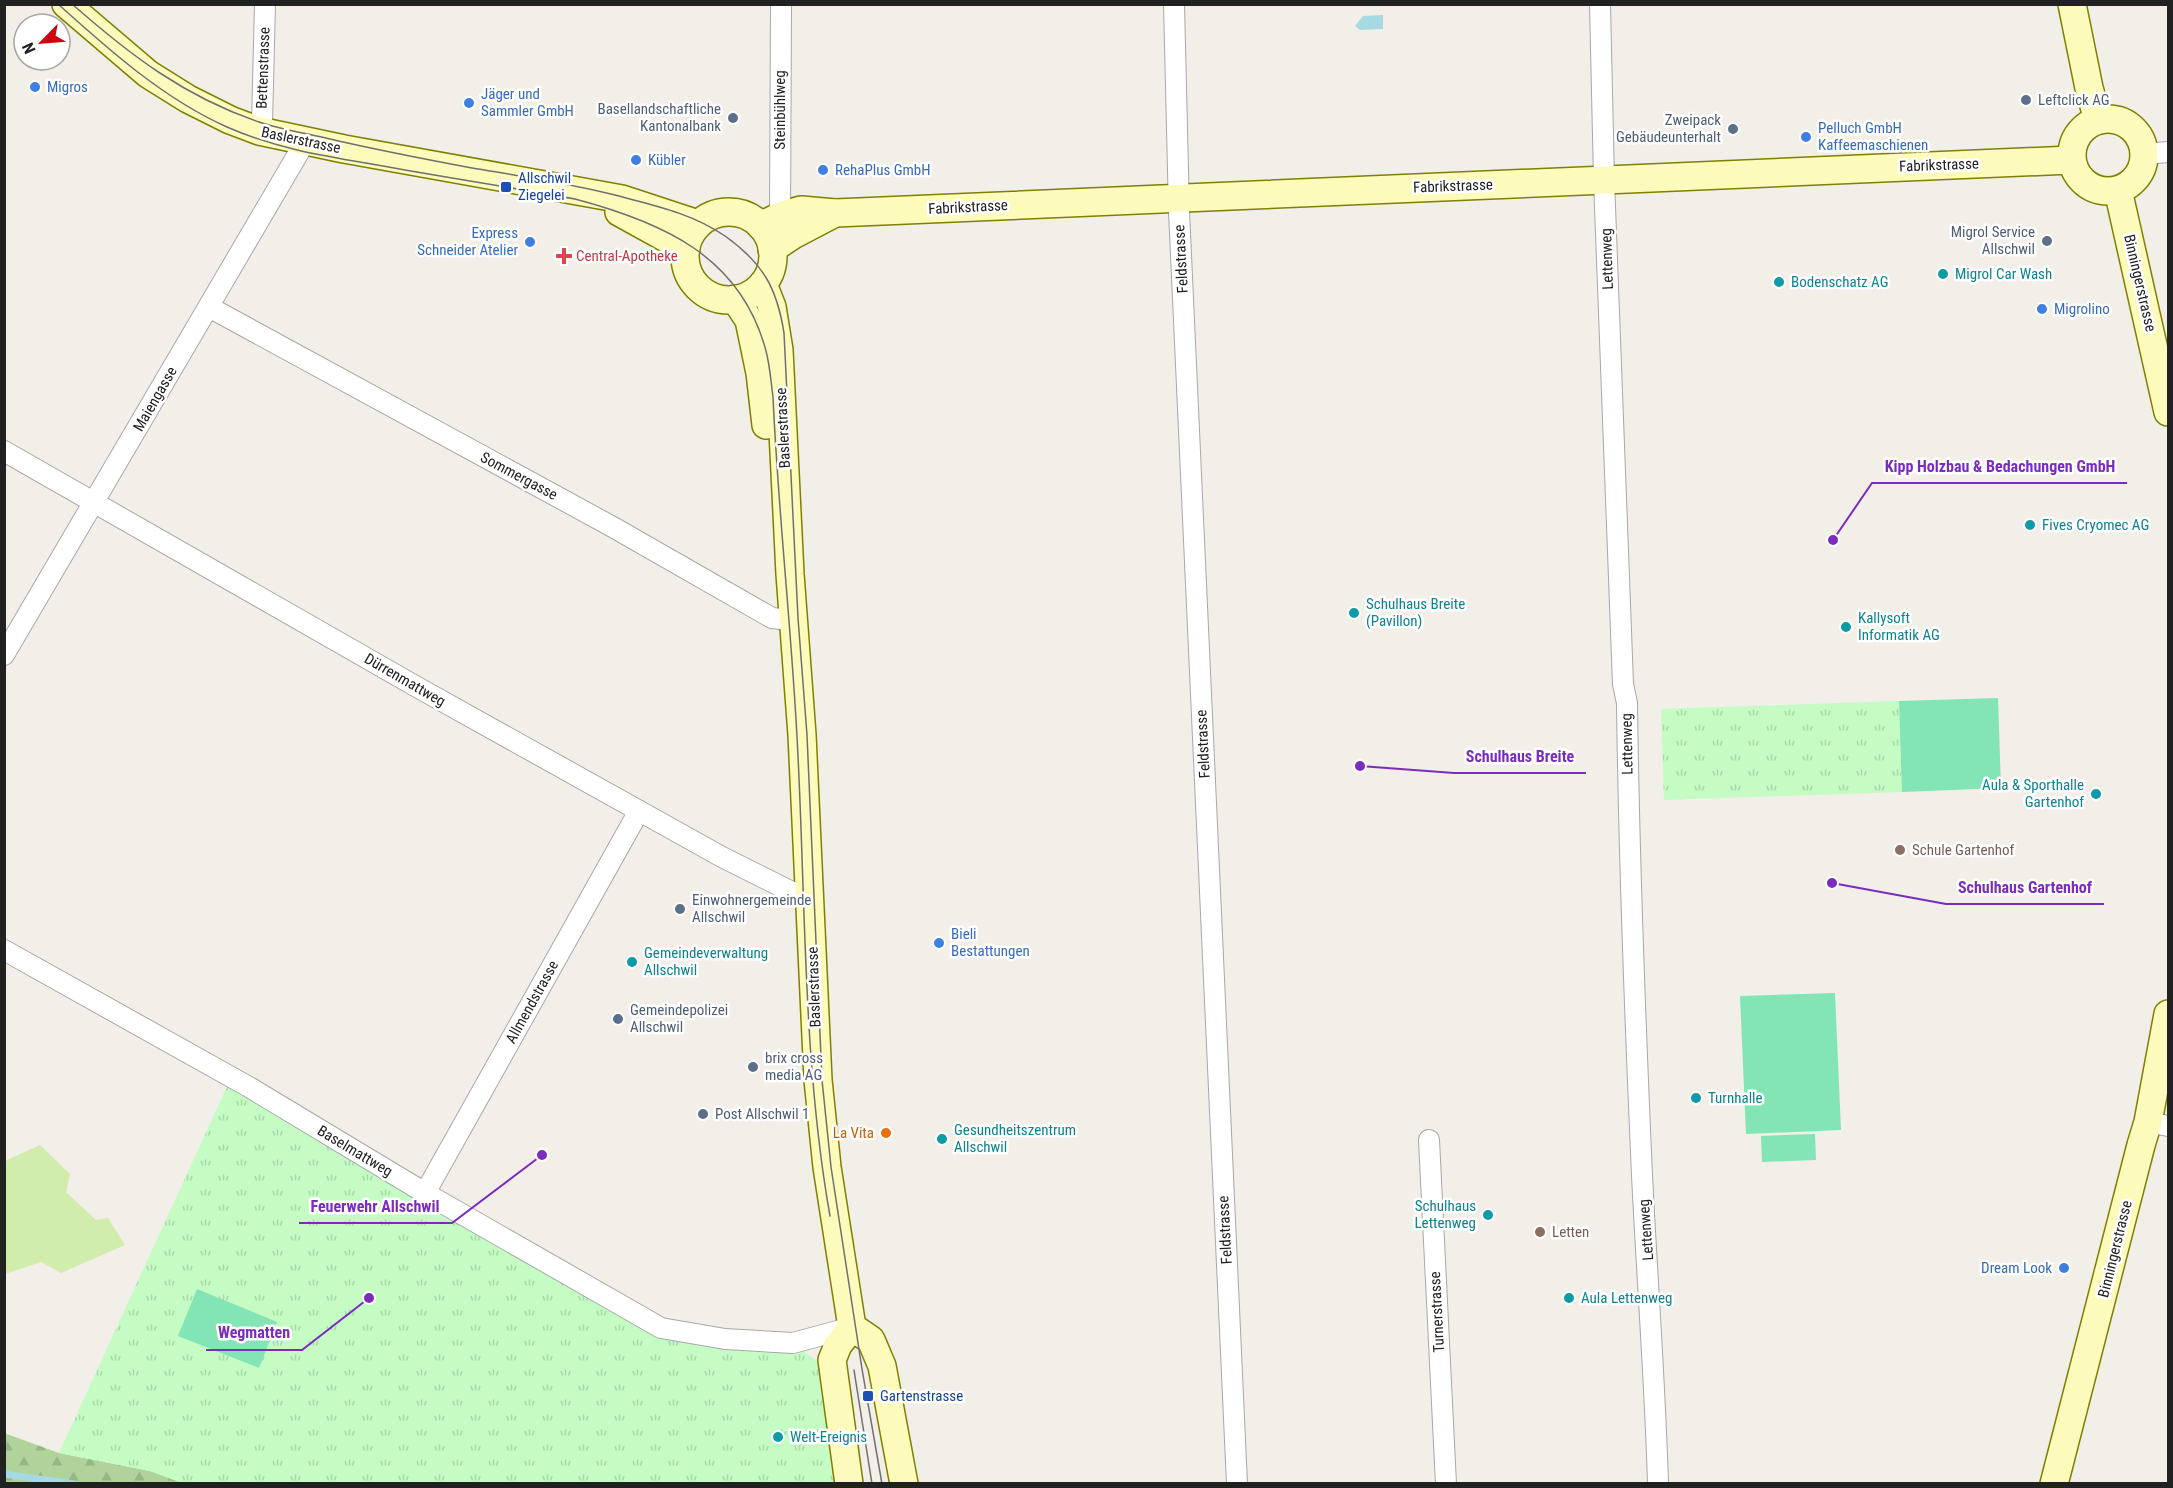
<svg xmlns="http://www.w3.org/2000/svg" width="2173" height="1488" font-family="'Roboto Condensed',sans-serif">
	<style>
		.grass { fill: #d1edac }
		.forest { fill: url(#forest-firs) }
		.park { fill: url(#park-tufts) }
		.pitch { fill: #83e4b6 }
		.water { fill: #a6d9e1 }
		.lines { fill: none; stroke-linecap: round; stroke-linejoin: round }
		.stream { stroke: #a6d9e1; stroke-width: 7 }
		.street-casing { stroke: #a8a8a8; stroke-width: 22 }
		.secondary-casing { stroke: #7d8000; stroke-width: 30 }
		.street { stroke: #fff; stroke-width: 20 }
		.secondary { stroke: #fdfbbb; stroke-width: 27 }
		.tram { stroke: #6f6f6f; stroke-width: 1.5 }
		.shop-dot { fill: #3f7fe0; stroke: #fff; stroke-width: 2 }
		.service-dot { fill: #5c6f8a; stroke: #fff; stroke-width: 2 }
		.transit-dot { fill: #1a4fb4; stroke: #fff; stroke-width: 2 }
		.health-dot { fill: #e0444e; stroke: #fff; stroke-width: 2 }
		.culture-dot { fill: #0f9aa8; stroke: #fff; stroke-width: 2 }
		.education-dot { fill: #8d6e63; stroke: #fff; stroke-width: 2 }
		.food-dot { fill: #e8710a; stroke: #fff; stroke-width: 2 }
		.labels { text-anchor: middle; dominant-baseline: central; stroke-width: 5; stroke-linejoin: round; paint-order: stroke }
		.street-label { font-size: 15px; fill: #212121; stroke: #fff }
		.shop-label { font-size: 15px; fill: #366cbe; stroke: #fff; text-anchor: start }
		.service-label { font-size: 15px; fill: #4e5e75; stroke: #fff; text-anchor: start }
		.transit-label { font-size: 15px; fill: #164399; stroke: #fff; text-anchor: start }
		.health-label { font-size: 15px; fill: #be3a42; stroke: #fff; text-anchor: start }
		.culture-label { font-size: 15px; fill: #0d838f; stroke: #fff; text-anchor: start }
		.education-label { font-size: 15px; fill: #785e54; stroke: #fff; text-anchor: start }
		.food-label { font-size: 15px; fill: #c56008; stroke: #fff; text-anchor: end }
		.leader { fill: none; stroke: #7b2cbf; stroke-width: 2 }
		.callout-dot { fill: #7b2cbf; stroke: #fff; stroke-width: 2 }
		.callout-label { font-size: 16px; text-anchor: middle; font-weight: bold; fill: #7b2cbf; stroke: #fff; stroke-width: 5; stroke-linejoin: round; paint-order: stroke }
	</style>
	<defs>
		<pattern id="forest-firs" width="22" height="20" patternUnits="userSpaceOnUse" patternTransform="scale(1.5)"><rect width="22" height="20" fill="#b0d39b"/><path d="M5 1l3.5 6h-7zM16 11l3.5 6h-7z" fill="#97b585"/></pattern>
		<pattern id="park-tufts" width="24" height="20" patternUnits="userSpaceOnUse" patternTransform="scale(1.5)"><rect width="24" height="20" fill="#c4fcc4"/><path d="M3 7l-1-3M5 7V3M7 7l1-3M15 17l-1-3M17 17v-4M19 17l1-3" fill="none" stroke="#a8d8a8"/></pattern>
	</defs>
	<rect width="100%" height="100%" fill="#f2eee8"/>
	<polygon class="grass" points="40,1145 70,1174 66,1192 96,1220 108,1218 125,1245 61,1273 41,1262 5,1274 5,1161"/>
	<polygon class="forest" points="4,1433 59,1453 150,1471 184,1483 5,1483"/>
	<g class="park">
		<polygon points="1899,701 1902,792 1664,800 1661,709"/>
		<polygon points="231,1078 661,1328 793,1343 833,1374 849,1483 184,1484 150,1471 59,1453"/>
	</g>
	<g class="pitch">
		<polygon points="1998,698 2001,788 1902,792 1899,701"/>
		<polygon points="1835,993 1841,1130 1746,1134 1740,996"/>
		<polygon points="1815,1134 1816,1160 1762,1162 1761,1136"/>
		<polygon points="197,1289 277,1322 259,1368 178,1336"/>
	</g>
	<polygon class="water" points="1383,15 1383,29 1360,30 1355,26 1363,16"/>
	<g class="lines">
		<polyline class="stream" points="4,1474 73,1484"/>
		<defs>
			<g id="street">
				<polyline points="1174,4 1179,211 1237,1484"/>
				<path d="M1600,4L1604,180L1623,684L1627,703C1629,860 1635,1018 1642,1175C1647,1278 1655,1381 1658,1484"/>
				<polyline points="259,131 262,123 265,4"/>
				<polyline points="2144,154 2168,152"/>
				<polyline points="780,216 781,4"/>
				<polyline points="209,307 611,526 772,618 789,620 789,604"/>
				<polyline points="4,451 417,687 722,857 810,901"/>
				<polyline points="4,655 305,142"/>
				<polyline points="4,950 249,1087 425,1193 661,1328 725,1339 793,1343 852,1327"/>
				<polyline points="2148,1122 2168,1126"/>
				<polyline points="1429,1140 1446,1484"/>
				<polyline points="425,1193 639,811"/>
			</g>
			<g id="secondary">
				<polyline points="66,4 148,74 188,99 230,120 259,131 344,149 622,199 698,224"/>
				<polyline points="2072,4 2089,88 2098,120"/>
				<circle cx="2108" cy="155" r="36"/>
				<polyline points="2118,190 2168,412"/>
				<polyline points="619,212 686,249"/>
				<circle cx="729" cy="256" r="44"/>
				<polyline points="761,226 780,216 801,210 835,213 2071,160"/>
				<polyline points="772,249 793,235 835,213"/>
				<polyline points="763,284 772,307 779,350 790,574 802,735 818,1080 827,1167 852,1327 871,1340 882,1366 904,1484"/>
				<polyline points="735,299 749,320 760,373 766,425"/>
				<polyline points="849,1484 832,1360 838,1345 852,1327"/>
				<polyline points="2054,1484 2141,1145 2148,1122 2168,1014"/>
			</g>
		</defs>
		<use href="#street" class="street-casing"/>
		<use href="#secondary" class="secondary-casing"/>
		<use href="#street" class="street"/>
		<use href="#secondary" class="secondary"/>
		<g class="tram">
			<path d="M58,4C109,50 164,99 227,127C277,149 324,156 377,165C443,177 509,187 575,199C662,222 741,256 766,351C770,366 771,382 773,397C778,510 791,623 797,737C806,896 802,1058 830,1216"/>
			<path d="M72,4C130,55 185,97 259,122C282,130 306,133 330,139C377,150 424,159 472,168C520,176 568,183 615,195C652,205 692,213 725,236C763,263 777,288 784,333L798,618L807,735L822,1080L831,1167L862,1369L882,1484"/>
			<polyline points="854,1370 872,1484"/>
		</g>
	</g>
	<g class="shop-dot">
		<circle cx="35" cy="87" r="6"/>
		<circle cx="469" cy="103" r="6"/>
		<circle cx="1806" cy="137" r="6"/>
		<circle cx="636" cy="160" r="6"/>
		<circle cx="823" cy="170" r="6"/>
		<circle cx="530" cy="242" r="6"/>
		<circle cx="2042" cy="309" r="6"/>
		<circle cx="939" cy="943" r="6"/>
		<circle cx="2064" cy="1268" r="6"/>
	</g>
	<g class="service-dot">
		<circle cx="2026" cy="100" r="6"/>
		<circle cx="733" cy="118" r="6"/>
		<circle cx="1733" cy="129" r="6"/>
		<circle cx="2047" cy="241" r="6"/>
		<circle cx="680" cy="909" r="6"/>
		<circle cx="618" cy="1019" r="6"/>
		<circle cx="753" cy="1067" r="6"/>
		<circle cx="703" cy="1114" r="6"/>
	</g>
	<g class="transit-dot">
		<rect x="500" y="181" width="12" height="12" rx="3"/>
		<rect x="862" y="1390" width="12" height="12" rx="3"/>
	</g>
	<path class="health-dot" d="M561 247h6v6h6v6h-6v6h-6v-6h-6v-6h6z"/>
	<g class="culture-dot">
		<circle cx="1943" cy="274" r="6"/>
		<circle cx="1779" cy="282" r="6"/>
		<circle cx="2030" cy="525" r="6"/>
		<circle cx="1354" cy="613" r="6"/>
		<circle cx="1846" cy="627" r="6"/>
		<circle cx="2096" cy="794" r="6"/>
		<circle cx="632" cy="962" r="6"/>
		<circle cx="1696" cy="1098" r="6"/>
		<circle cx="942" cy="1139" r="6"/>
		<circle cx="1488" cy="1215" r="6"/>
		<circle cx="1569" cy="1298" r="6"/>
		<circle cx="778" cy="1437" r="6"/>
	</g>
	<g class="education-dot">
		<circle cx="1900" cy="850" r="6"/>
		<circle cx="1540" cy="1232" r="6"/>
	</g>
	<circle class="food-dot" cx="886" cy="1133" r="6"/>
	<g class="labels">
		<g class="street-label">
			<text transform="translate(263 68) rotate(-88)">Bettenstrasse</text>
			<text transform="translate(780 110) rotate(-90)">Steinbühlweg</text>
			<text transform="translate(301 140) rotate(12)">Baslerstrasse</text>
			<text transform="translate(1939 165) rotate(-2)">Fabrikstrasse</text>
			<text transform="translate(1453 186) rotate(-2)">Fabrikstrasse</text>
			<text transform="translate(968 207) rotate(-3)">Fabrikstrasse</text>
			<text transform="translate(1181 259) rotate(-93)">Feldstrasse</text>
			<text transform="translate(1607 259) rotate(-92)">Lettenweg</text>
			<text transform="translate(2140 283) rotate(77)">Binningerstrasse</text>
			<text transform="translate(155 399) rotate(-60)">Maiengasse</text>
			<text transform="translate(783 428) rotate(-93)">Baslerstrasse</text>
			<text transform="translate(519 476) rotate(28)">Sommergasse</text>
			<text transform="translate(405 680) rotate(30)">Dürrenmattweg</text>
			<text transform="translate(1203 744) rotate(-93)">Feldstrasse</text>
			<text transform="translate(1627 744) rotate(-91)">Lettenweg</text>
			<text transform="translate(814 987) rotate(-92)">Baslerstrasse</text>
			<text transform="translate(532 1002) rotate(-61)">Allmendstrasse</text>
			<text transform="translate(355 1151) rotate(31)">Baselmattweg</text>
			<text transform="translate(1225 1230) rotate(-93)">Feldstrasse</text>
			<text transform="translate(1646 1230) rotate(-94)">Lettenweg</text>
			<text transform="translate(2115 1249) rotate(-76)">Binningerstrasse</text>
			<text transform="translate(1437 1312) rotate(-93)">Turnerstrasse</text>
		</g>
		<g class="shop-label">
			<text x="47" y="87">Migros</text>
			<text x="481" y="94">Jäger und<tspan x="481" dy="17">Sammler GmbH</tspan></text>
			<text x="1818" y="128">Pelluch GmbH<tspan x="1818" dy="17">Kaffeemaschienen</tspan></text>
			<text x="648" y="160">Kübler</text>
			<text x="835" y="170">RehaPlus GmbH</text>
			<text x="518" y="233" text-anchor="end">Express<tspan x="518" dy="17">Schneider Atelier</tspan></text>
			<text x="2054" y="309">Migrolino</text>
			<text x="951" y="934">Bieli<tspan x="951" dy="17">Bestattungen</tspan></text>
			<text x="2052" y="1268" text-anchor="end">Dream Look</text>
		</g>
		<g class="service-label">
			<text x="2038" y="100">Leftclick AG</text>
			<text x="721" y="109" text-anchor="end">Basellandschaftliche<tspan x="721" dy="17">Kantonalbank</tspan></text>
			<text x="1721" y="120" text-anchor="end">Zweipack<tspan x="1721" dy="17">Gebäudeunterhalt</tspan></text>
			<text x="2035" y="232" text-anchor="end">Migrol Service<tspan x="2035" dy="17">Allschwil</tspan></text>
			<text x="692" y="900">Einwohnergemeinde<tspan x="692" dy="17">Allschwil</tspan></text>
			<text x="630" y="1010">Gemeindepolizei<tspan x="630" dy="17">Allschwil</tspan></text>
			<text x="765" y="1058">brix cross<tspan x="765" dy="17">media AG</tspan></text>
			<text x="715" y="1114">Post Allschwil 1</text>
		</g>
		<g class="transit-label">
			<text x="518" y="178">Allschwil<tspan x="518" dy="17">Ziegelei</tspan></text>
			<text x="880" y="1396">Gartenstrasse</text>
		</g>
		<g class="health-label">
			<text x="576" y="256">Central-Apotheke</text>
		</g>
		<g class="culture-label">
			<text x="1955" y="274">Migrol Car Wash</text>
			<text x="1791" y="282">Bodenschatz AG</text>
			<text x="2042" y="525">Fives Cryomec AG</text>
			<text x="1366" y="604">Schulhaus Breite<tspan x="1366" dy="17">(Pavillon)</tspan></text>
			<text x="1858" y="618">Kallysoft<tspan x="1858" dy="17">Informatik AG</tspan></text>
			<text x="2084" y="785" text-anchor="end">Aula &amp; Sporthalle<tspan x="2084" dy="17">Gartenhof</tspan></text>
			<text x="644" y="953">Gemeindeverwaltung<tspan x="644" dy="17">Allschwil</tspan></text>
			<text x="1708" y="1098">Turnhalle</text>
			<text x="954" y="1130">Gesundheitszentrum<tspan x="954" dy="17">Allschwil</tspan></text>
			<text x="1476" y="1206" text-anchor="end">Schulhaus<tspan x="1476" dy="17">Lettenweg</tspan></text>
			<text x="1581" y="1298">Aula Lettenweg</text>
			<text x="790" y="1437">Welt-Ereignis</text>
		</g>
		<g class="education-label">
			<text x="1912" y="850">Schule Gartenhof</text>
			<text x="1552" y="1232">Letten</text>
		</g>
		<g class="food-label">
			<text x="874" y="1133">La Vita</text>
		</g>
	</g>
	<path class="leader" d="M1833 540L1872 483H2127M1360 766L1454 773H1586M1832 883L1946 904H2104M542 1155L452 1223H299M369 1298L302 1350H206"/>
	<g class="callout-dot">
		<circle cx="1833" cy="540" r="6"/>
		<circle cx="1360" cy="766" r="6"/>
		<circle cx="1832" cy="883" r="6"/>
		<circle cx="542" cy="1155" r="6"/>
		<circle cx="369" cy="1298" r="6"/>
	</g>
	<g class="callout-label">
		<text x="2000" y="472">Kipp Holzbau &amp; Bedachungen GmbH</text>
		<text x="1520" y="762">Schulhaus Breite</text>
		<text x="2025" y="893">Schulhaus Gartenhof</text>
		<text x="375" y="1212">Feuerwehr Allschwil</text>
		<text x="254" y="1338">Wegmatten</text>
	</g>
	<rect width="2173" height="1488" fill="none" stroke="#212121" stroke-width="12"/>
	<g transform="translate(42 42) rotate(245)"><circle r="28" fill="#ffffff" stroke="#a6a6a6" stroke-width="1.5"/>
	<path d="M0-4.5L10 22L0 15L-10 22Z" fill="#d20011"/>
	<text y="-9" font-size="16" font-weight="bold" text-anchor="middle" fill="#212121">N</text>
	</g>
</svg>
